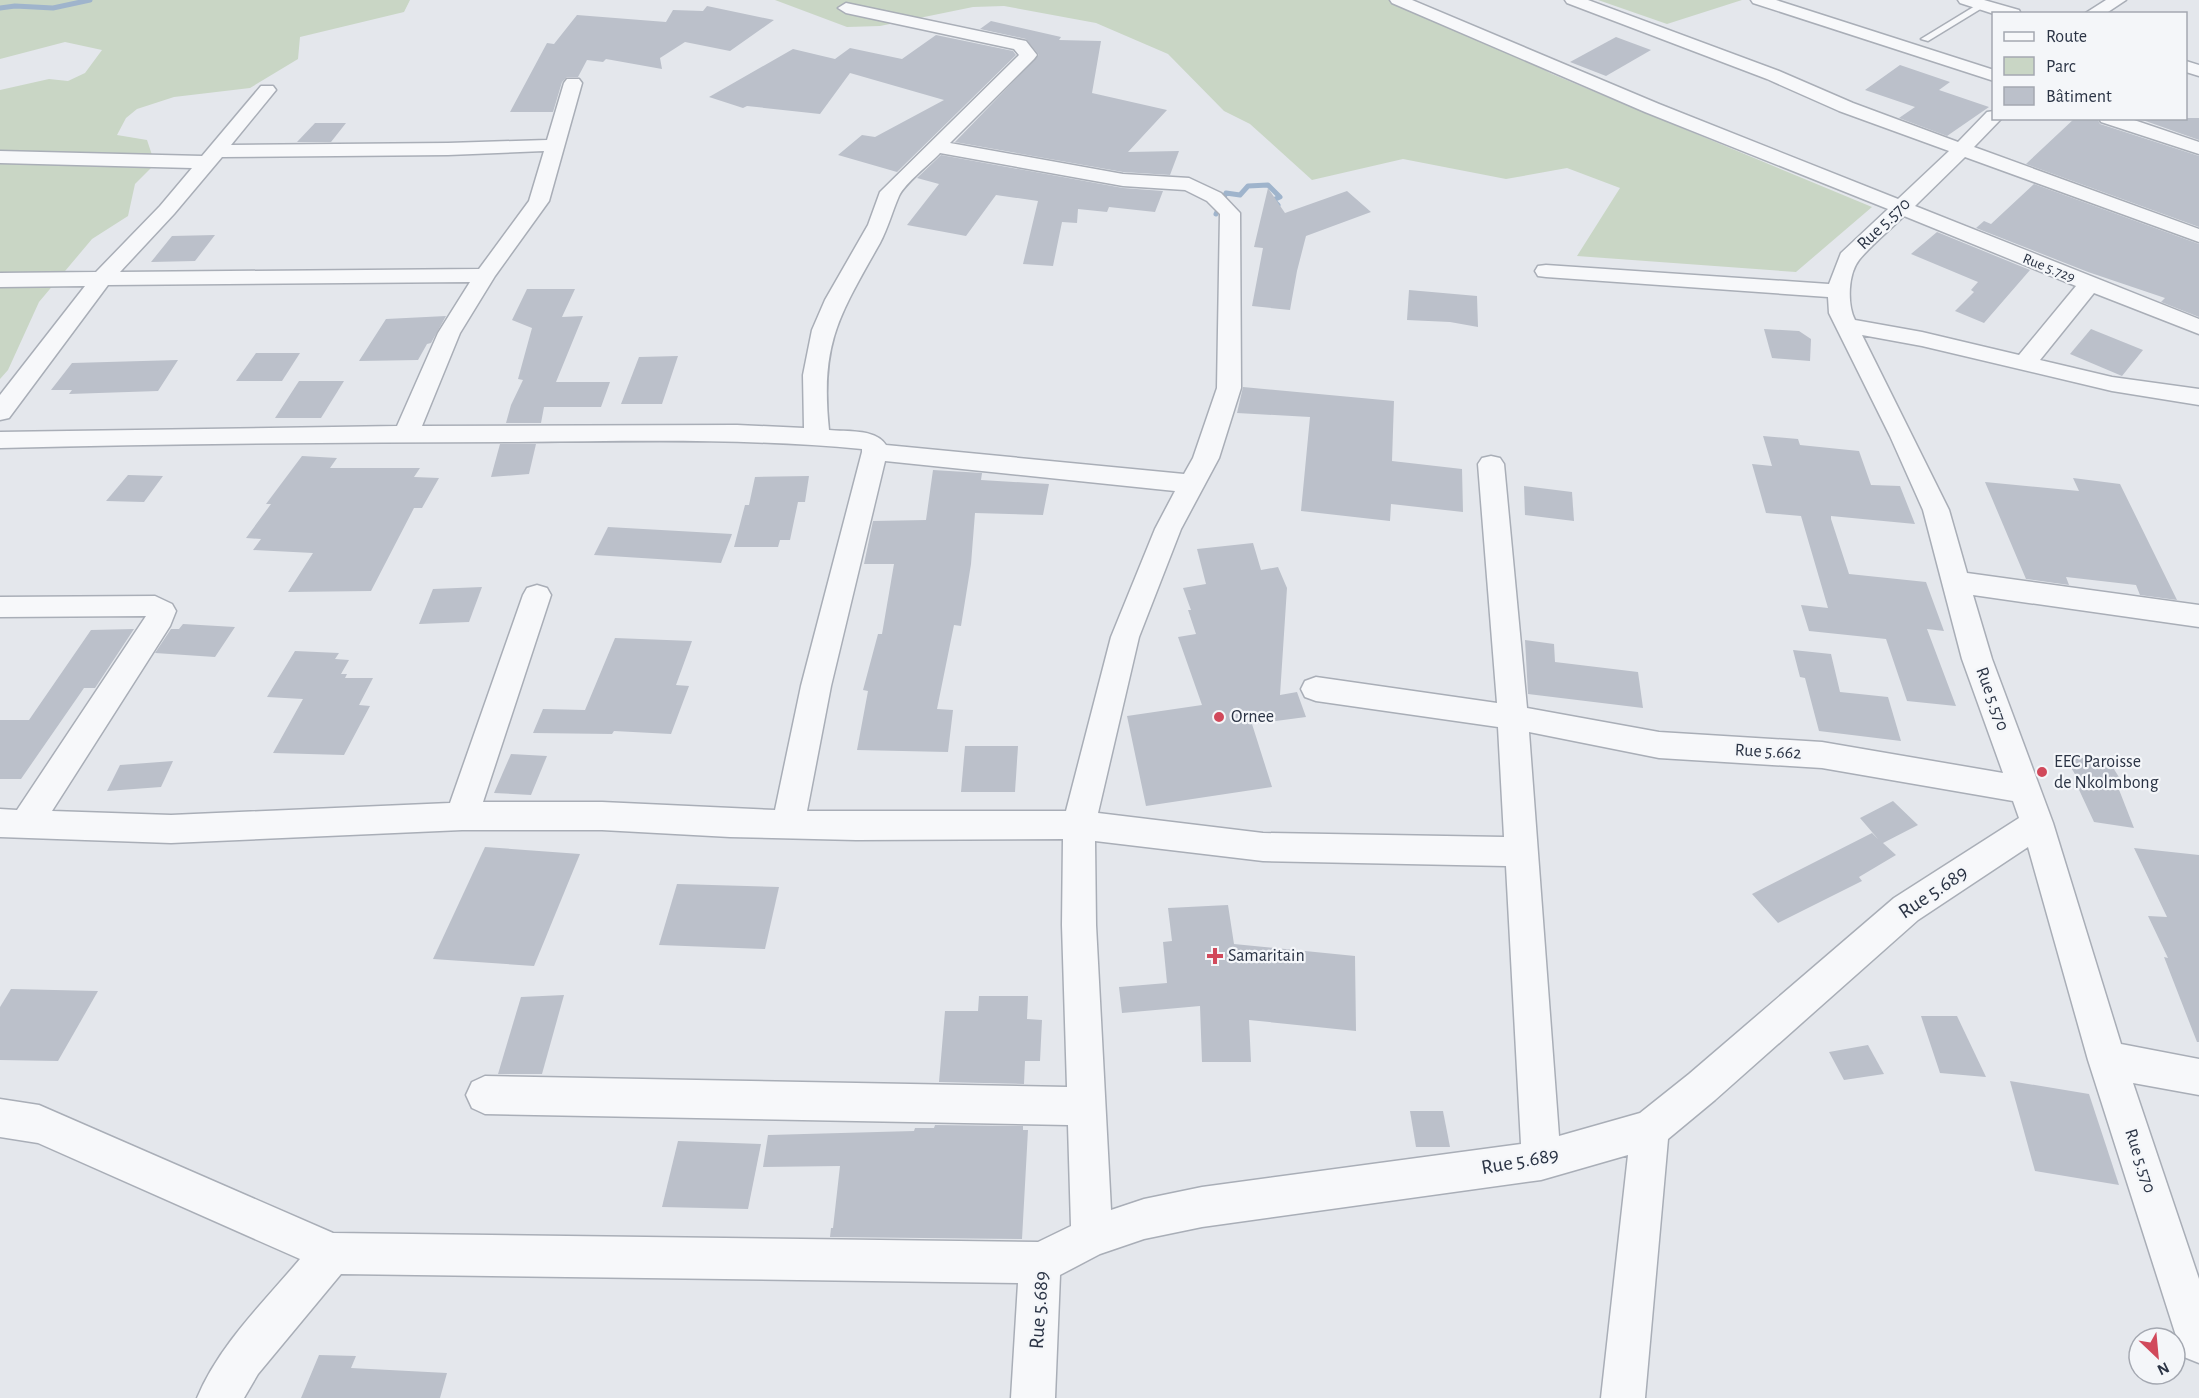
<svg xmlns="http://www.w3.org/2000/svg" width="2199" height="1398" font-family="'Alegreya Sans',sans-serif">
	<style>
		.green { fill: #c9d6c5 }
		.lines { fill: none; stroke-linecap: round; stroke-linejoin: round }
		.stream { stroke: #9fb4cc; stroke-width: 5 }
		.building { fill: #bbc0ca }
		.lane-casing { stroke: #a9aeb7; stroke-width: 3 }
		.street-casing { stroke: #a9aeb7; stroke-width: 3 }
		.lane { fill: #f7f8fa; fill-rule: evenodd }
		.street { fill: #f7f8fa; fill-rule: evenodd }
		.poi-dot { fill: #d1495b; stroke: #f4f6f9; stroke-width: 2 }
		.labels { text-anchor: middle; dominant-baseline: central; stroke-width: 4.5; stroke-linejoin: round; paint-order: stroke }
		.far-street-label { font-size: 15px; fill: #2b3445; stroke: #f4f6f9 }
		.street-label { font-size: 18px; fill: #2b3445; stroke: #f4f6f9 }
		.poi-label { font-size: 18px; fill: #2b3445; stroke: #f4f6f9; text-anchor: start }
		.near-street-label { font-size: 21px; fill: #2b3445; stroke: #f4f6f9 }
	</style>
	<rect width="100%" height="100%" fill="#e4e7ec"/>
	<g class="green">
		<polygon points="0,0 410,0 404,12 300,37 298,59 250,88 174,97 137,109 126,118 117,135 147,140 155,164 135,184 128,216 92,239 39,302 8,370 0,379 0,90 49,79 68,81 85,73 102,50 65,42 0,59"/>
		<polygon points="775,0 1409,0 1552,74 1872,207 1796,272 1577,256 1620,188 1567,168 1506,179 1403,159 1312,180 1250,124 1224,111 1168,54 1096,23 1004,6 973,7 880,26 847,27"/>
		<polygon points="1598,0 1742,0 1667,24"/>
	</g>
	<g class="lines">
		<g class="stream">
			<polyline points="0,8 15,6 53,8 90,0"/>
			<polyline points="1216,214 1226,193 1240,195 1248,186 1268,185 1280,197 1273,200 1278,205"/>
		</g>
	</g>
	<g class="building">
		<polygon points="707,6 774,20 730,51 685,42 660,58 662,69 606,59 603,62 587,60 578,77 567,77 562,82 553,112 510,112 547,43 554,44 577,15 666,22 673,10 703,11"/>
		<polygon points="991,21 1061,37 1059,40 1101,41 1092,93 1167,110 1128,152 1179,151 1170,175 1123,172 955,142 1039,55 1026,39 980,29"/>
		<polygon points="936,35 1013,51 1016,55 897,172 838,155 862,135 875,137 944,100 850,73 820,114 747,106 743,108 709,97 793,49 835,59 850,48 902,59"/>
		<polygon points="1616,37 1651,50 1606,76 1570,62"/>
		<polygon points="1900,65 1950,82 1939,90 1989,107 1947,136 1899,118 1915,107 1865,90"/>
		<polygon points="2075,118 2097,118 2100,124 2199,156 2199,227 2026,164"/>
		<polygon points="2137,118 2199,118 2199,140"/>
		<polygon points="315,123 346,123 331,142 297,142"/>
		<polygon points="941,155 1123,188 1163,191 1155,212 1109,207 1107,212 1078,209 1077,223 1062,222 1053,266 1023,264 1038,201 996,195 966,236 907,225 939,184 917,178"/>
		<polygon points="2034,184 2199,244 2199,317 2161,302 2165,298 2088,272 1976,228 1984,221 1991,224"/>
		<polygon points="1268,188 1285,213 1347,191 1371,212 1306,236 1297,271 1290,310 1252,306 1263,248 1254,247"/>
		<polygon points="1937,232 2030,270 1984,323 1955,311 1974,292 1971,290 1978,282 1911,254"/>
		<polygon points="215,235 195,261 151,262 172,236"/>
		<polygon points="527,289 575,289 562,317 583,316 556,382 610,382 601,407 544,407 541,423 506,423 511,405 523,380 518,379 532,328 512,320"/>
		<polygon points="1409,290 1477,296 1478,327 1450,322 1407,320"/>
		<polygon points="446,316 431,343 427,344 418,360 359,361 386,319"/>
		<polygon points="1764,329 1799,331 1811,339 1810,361 1772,358"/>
		<polygon points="2091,329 2143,350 2122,376 2070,354"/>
		<polygon points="256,353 300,353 282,381 236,381"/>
		<polygon points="678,356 662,404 621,404 639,357"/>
		<polygon points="178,360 158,391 69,394 72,390 51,390 72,363"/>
		<polygon points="299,381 344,381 321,418 275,418"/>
		<polygon points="1243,387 1394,401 1392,461 1462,469 1463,512 1391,504 1390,521 1301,511 1310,417 1237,413"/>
		<polygon points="1763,436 1798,439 1800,445 1859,451 1871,485 1900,486 1915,524 1831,516 1831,519 1849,574 1926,582 1944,631 1927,629 1956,706 1907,701 1886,639 1809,631 1801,605 1828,608 1801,516 1766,513 1752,464 1772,466"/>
		<polygon points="500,444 536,444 529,474 491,477"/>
		<polygon points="302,456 337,458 330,468 420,468 414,477 439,478 422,508 414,508 371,591 288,592 313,553 253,550 261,539 246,538 271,504 266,504"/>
		<polygon points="933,470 982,473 981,480 1049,484 1043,515 975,513 971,564 961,626 954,625 937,709 953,710 948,752 857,750 868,691 863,690 878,634 882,634 894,564 864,564 873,521 926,520"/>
		<polygon points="128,475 163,476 144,502 106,501"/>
		<polygon points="809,476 805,502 798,502 790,540 780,540 778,547 734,547 745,505 749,505 755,477"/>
		<polygon points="2073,478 2120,484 2177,600 2140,595 2136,585 2066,577 2069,585 2026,579 1985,482 2079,491"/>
		<polygon points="1524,486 1572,492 1574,521 1525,515"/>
		<polygon points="608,527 732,534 721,563 594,555"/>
		<polygon points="1253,543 1261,570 1278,567 1287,588 1280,695 1297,692 1306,717 1252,724 1272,787 1146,806 1127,716 1202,705 1178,637 1196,634 1188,610 1191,610 1183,588 1206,584 1197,549"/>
		<polygon points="482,587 469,622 419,624 433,589"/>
		<polygon points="183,624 235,627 215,657 155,653 171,629 179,629"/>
		<polygon points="134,629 95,688 84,688 21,779 0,779 0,720 29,720 91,630"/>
		<polygon points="615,638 692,641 676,685 689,686 671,734 614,731 612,734 533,733 543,709 585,710"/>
		<polygon points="1525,640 1554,644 1555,662 1638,672 1643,708 1528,694"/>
		<polygon points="1793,650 1831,654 1840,692 1888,697 1901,741 1819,731 1805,678 1800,677"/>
		<polygon points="295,651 339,653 335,659 349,660 341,674 347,674 345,678 373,678 359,705 370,706 344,755 273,753 303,699 267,697"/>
		<polygon points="965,746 1018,746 1015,792 961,792"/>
		<polygon points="511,754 547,756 531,795 494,793"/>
		<polygon points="2065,758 2107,758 2122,782 2116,782 2134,828 2094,822 2074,779 2078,779"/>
		<polygon points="173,761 161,787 107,791 120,765"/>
		<polygon points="1893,801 1918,825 1883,843 1896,855 1859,877 1862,881 1778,923 1752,894 1872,833 1878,839 1860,818"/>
		<polygon points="485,847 580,854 534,966 433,959"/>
		<polygon points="2134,848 2199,855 2199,1042 2197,1042 2164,957 2168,958 2148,916 2167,917"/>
		<polygon points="677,884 779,887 765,949 659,945"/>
		<polygon points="1228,905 1234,944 1355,956 1356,1031 1249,1020 1251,1062 1202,1062 1200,1006 1122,1013 1119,987 1167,983 1163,942 1172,941 1168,908"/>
		<polygon points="11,989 98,991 58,1061 0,1060 0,1007"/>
		<polygon points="564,995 542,1074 498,1074 521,997"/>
		<polygon points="979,996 1028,996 1027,1019 1042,1020 1040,1061 1025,1061 1024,1084 939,1082 945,1011 978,1011"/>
		<polygon points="1921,1016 1957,1016 1986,1077 1940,1073"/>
		<polygon points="1868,1045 1884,1074 1844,1080 1829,1052"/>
		<polygon points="2010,1081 2089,1094 2119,1185 2035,1171"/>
		<polygon points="1410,1111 1443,1111 1450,1147 1416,1147"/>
		<polygon points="935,1125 1023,1126 1023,1130 1028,1130 1022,1239 830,1237 831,1228 833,1228 840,1166 763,1167 768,1135 914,1131 915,1128 934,1128"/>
		<polygon points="678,1141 761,1144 748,1209 662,1207"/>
		<polygon points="319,1355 356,1356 351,1368 447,1373 440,1398 301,1398"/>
	</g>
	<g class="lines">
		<defs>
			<polygon id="lane" points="1980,3 1987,5 1928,41 1921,39"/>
			<g id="street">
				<path d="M1390,0H1412L1659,104L1898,199L1949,151L1839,111L1767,79L1567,3L1565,0H1588L1779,71L1853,103L1958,142L1987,112L1994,111V118H2002L1974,147L2199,229V242L1965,157L1915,206L2199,319V334L2094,293L2040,360L2112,377L2199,389V405L2112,391L1922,346L1862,335L1949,510L1967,573L2199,605V627L1973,595L1992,659L2053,823L2121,1044L2199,1059V1095L2133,1083L2199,1279V1363L2184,1357L2178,1342L2088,1060L2028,847L1918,920L1715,1100L1668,1139L1645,1398H1601L1628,1155L1541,1180L1202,1227L1144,1239L1100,1254L1060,1275L1055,1398H1011L1018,1283L341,1274L258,1374L244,1398H197C219,1345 263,1303 300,1259L38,1143L0,1137V1099L39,1105L333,1233L1038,1242L1071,1226L1068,1125L485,1114L472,1108L466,1095L472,1082L485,1076L1067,1087L1062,925L1063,839L856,840L730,837L602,830H462L171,843L0,837V809L17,810L146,616L0,617V597L155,596L172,604L176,611L170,626L52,811L171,815L450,803L523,595L527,588L537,585L547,588L551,595L483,802H602L775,810L801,686L862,452V449C747,438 632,441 517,442C345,442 173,444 0,448V432L397,426L438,333L470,282L108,285L9,418L0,420V395L85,286L0,287V273L96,272L160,206L192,168L0,163V151L202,156L261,86H273L276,90L231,145L448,143L547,140L564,83L567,79H579L582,83L549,201L495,276L460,333L422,426L737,425L804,428L803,375L812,330L825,300L868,225L880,192L1019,55L1014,49L846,13L838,8L846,3L1026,41L1037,55L1034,59L950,143L1123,174L1189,178L1221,193L1240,213L1241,388L1219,458L1181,529L1139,637L1098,813L1263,833L1504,837L1498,727L1316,701L1305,697L1301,689L1305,681L1316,677L1497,703L1478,464L1482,458L1491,456L1500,458L1504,464L1527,708L1659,732L1822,742L2003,773L1962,659L1923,510L1890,436L1829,313L1828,297L1546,277L1538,276L1535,271L1538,266L1546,265L1829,284L1841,253L1888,209L1645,112L1392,3ZM544,151L529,201L479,269L120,272L174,214L222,157L448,155ZM940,153L1123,186L1185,190L1207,201L1220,214L1217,388L1193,458L1184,474L886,445C875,428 846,432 829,430C820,343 839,316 880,243C888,228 892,212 899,196C905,183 930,164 940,153ZM1904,216L2076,286L2019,355L1922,332L1855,320C1847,304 1848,274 1859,260C1872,244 1890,230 1904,216ZM885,461L1175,491L1155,529L1111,637L1066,811H807L831,686ZM1529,732L1659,758L1822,768L2013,801L2019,818L1894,898L1689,1074L1640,1113L1559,1136ZM1095,841L1263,861L1506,866L1521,1144L1202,1187L1144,1199L1111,1210L1096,925Z"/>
				<polygon points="1751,0 1776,0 1994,70 1994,81 1753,3"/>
				<polygon points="1958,0 1984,0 2019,10 2021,14 1994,14 1960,3"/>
				<polygon points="2106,0 2126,0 2105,14 2084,14"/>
				<polygon points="2186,61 2199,65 2199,76 2186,72"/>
				<polygon points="2099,118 2128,118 2199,142 2199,154 2101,122"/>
			</g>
		</defs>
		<use href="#lane" class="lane-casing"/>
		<use href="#street" class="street-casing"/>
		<use href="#lane" class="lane"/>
		<use href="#street" class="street"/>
	</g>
	<g class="poi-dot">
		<circle cx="1219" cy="717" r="6"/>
		<circle cx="2042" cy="772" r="6"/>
		<path d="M1212 947h6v6h6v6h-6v6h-6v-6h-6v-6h6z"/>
	</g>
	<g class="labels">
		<g class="far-street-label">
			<text transform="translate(2049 268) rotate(22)">Rue 5.729</text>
		</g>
		<g class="street-label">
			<text transform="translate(1884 224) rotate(-44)">Rue 5.570</text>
			<text transform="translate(1992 699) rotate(70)">Rue 5.570</text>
			<text transform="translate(1768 752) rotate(3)">Rue 5.662</text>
			<text transform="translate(2140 1161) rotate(72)">Rue 5.570</text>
		</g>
		<g class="poi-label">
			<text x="1231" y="717">Ornee</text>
			<text x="2054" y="762">EEC Paroisse<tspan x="2054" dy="21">de Nkolmbong</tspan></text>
			<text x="1228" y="956">Samaritain</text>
		</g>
		<g class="near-street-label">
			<text transform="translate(1933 892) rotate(-34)">Rue 5.689</text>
			<text transform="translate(1520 1161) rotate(-10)">Rue 5.689</text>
			<text transform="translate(1039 1310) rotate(-86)">Rue 5.689</text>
		</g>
	</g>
	<rect x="1992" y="12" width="195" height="108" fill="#f4f6f9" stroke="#a4a8b1" stroke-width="1.5"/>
	<rect x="2004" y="32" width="30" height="9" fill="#f7f8fa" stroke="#a4a8b1" stroke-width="1.5"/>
	<text x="2046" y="42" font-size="18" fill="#2b3445">Route</text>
	<rect x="2004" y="57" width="30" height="18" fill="#c9d6c5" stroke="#a4a8b1" stroke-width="1.5"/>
	<text x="2046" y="72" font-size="18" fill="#2b3445">Parc</text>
	<rect x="2004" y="87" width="30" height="18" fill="#bbc0ca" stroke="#a4a8b1" stroke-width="1.5"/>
	<text x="2046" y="102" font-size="18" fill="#2b3445">Bâtiment</text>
	<g transform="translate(2157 1356) rotate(154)"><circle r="28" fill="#f4f6f9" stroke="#a4a8b1" stroke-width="1.5"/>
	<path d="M0-4.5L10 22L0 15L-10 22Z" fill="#d1495b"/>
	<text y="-9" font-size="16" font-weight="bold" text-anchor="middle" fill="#2b3445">N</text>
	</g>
</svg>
